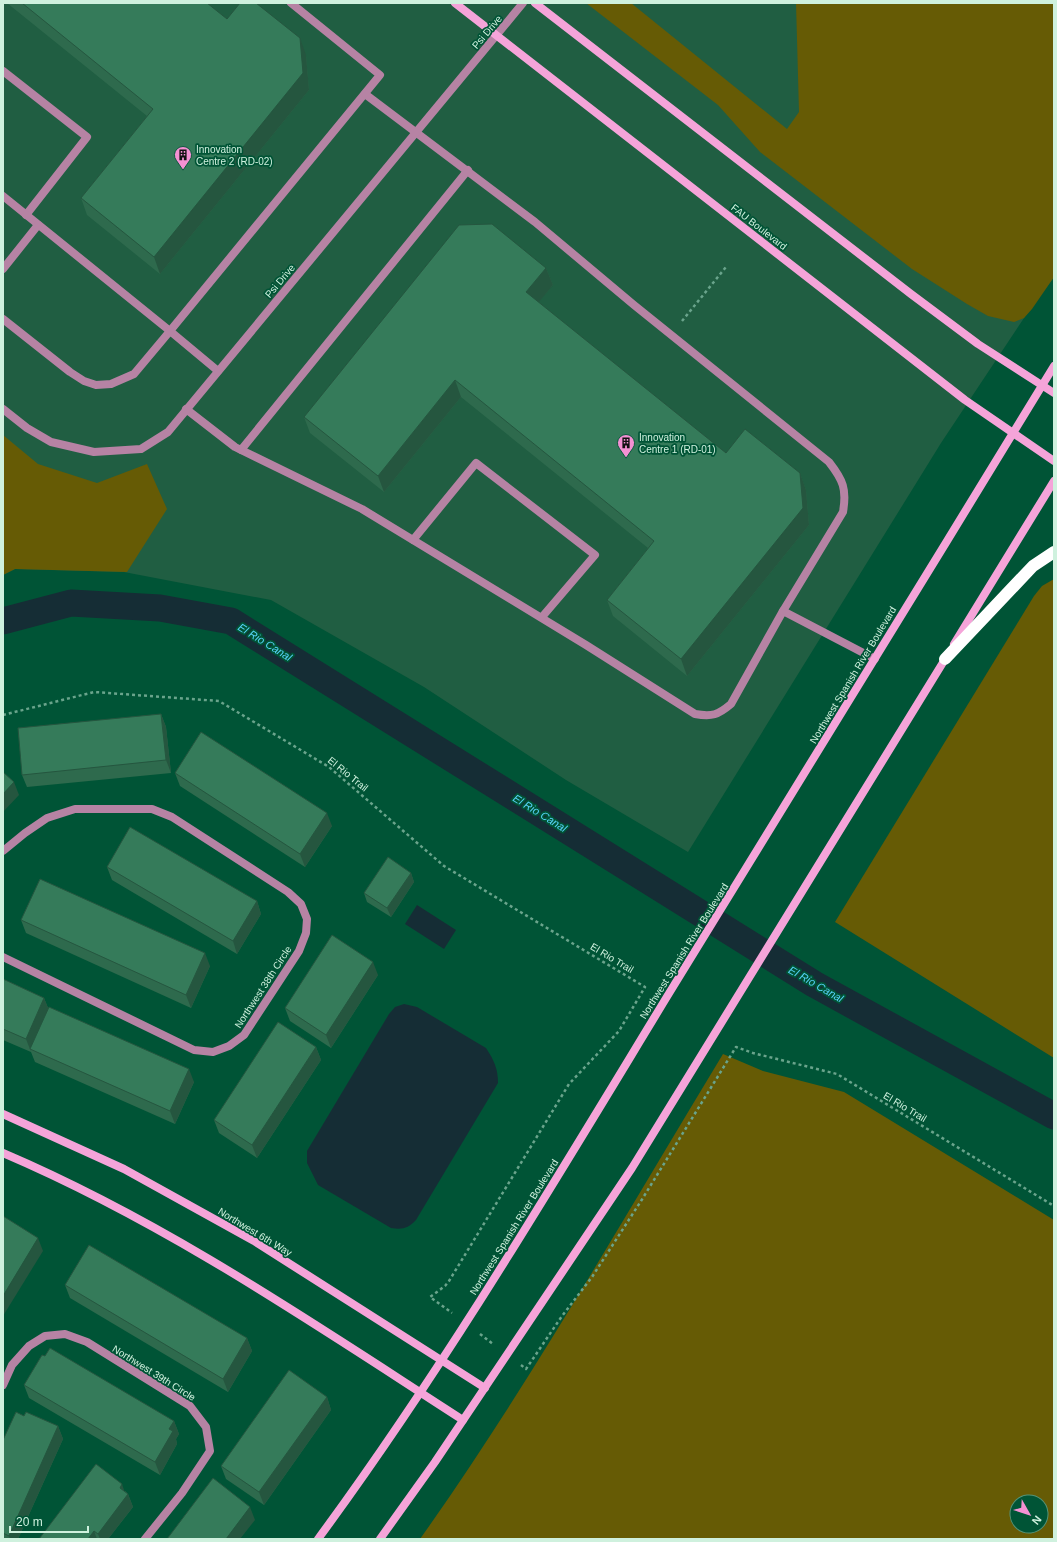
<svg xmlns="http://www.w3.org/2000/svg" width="1057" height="1542" font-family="Helvetica,sans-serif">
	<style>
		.built { fill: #205e42 }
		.green { fill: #665b05; fill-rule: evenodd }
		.water { fill: #152d35 }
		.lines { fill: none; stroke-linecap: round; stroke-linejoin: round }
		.canal { stroke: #152d35; stroke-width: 27 }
		.path { stroke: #6aa48c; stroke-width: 2.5; stroke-dasharray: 3 3; stroke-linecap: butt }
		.lane { stroke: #b683a4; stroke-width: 8 }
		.street { stroke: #b683a4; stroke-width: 8 }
		.secondary { stroke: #f5a4d9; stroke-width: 8 }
		.highway { stroke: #fff; stroke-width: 12 }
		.wall { fill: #2e6a4d }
		.shaded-wall { fill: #25563f }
		.building { fill: #357b5a; stroke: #25563f }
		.labels { text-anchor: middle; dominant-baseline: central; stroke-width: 3.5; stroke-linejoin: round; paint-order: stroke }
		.street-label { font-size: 10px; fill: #cff1de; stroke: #005436 }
		.poi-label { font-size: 10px; fill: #cff1de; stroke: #005436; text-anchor: start }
		.water-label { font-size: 11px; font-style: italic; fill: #56d1f6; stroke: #005436 }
	</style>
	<rect width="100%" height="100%" fill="#005436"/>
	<polygon class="built" points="3,3 1054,3 1054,277 1024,318 941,443 688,852 566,780 424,687 271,600 124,572 15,569 3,575"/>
	<g class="green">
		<polygon points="586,3 631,3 787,129 799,112 796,3 1054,3 1054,277 1032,309 1024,318 1014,322 988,316 967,304 912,269 760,152 718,105"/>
		<polygon points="3,435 38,464 97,483 147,464 167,509 127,572 15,569 3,575"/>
		<polygon points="1054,579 1054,1058 835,922 1034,596 1042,586"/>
		<path d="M723,1054L763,1071L844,1092L1054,1220V1539H420C530,1384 624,1217 723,1054ZM1017,1502H1041V1526H1017Z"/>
	</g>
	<g class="water">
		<polygon points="417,905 456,930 444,949 405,924"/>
		<path d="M404,1004L417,1007L486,1048C494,1060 498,1069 498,1083L416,1220C408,1228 403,1230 391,1228L318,1185L307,1163V1151L389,1014L395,1007Z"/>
	</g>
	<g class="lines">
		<polyline class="canal" points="3,621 71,603 160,608 231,621 814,984 1054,1116"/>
		<g class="path">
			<polyline points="682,321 726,267"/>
			<polyline points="3,715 94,692 219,701 329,767 444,866 645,987 619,1031 569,1084 449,1281 445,1286 430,1297 452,1313"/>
			<polyline points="480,1334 493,1344"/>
			<polyline points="521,1365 526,1369 562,1316 592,1277 641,1201 736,1047 753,1053 837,1074 1054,1206"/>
		</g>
		<g class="lane">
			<polyline points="3,71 87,137 26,215"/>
			<path d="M365,94L535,222L634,305L829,462C843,480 847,489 843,512L783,611"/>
			<polyline points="3,196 170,331 380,75 291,3"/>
			<polyline points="3,269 38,225"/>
			<polyline points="3,319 70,372 84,381 96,385 111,384 134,374 170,331 218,371"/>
			<path d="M186,409L235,447L362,509L586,645L695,714C712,717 718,715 731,704L783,611L875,659"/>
			<polyline points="241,450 468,170"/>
			<polyline points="413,540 476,463 595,555 542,617"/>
		</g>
		<g class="street">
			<polyline points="3,409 27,428 51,442 94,452 141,449 168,432 523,3"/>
			<polyline points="3,851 25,833 47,818 75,809 152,809 172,817 288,892 301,904 307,919 306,933 299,951 244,1035 229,1046 213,1052 194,1050 3,957"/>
			<polyline points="3,1385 12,1365 29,1346 45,1336 65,1334 87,1342 190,1406 206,1427 210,1451 182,1493 145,1539"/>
		</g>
		<g class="secondary">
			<polyline points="455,3 965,400 1054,461"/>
			<polyline points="535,3 911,294 978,344 1054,393"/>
			<polyline points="954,644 1054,481"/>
			<polyline points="3,1114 124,1169 254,1241 485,1388"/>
			<path d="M3,1153C167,1223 314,1324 463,1420"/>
			<path d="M318,1539C446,1365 556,1179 668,995C797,785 926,576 1054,366"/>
			<polyline points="380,1539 435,1462 632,1168 947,656"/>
		</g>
		<polyline class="highway" points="945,659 1033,566 1054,552"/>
	</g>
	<g class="wall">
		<polygon points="7,3 207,3 227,19 306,55 309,90 160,274 87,215 81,198 147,116"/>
		<polygon points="546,268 553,285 538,302 726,453 800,473 806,490 809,525 687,676 613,616 607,600 648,548 461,397 384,492 310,433 304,417"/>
		<polygon points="161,714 166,727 171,773 27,787 22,775"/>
		<polygon points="175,773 332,826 305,867 180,786"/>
		<polygon points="107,867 257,901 261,914 237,954 112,880"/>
		<polygon points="411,873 414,882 391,917 367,902 364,893"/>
		<polygon points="21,920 210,966 191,1008 26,933"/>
		<polygon points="378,975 331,1048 290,1021 285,1008"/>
		<polygon points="3,979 44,998 48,1008 194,1082 175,1124 35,1062 31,1052 3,1040"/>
		<polygon points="316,1047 321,1060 257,1158 219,1133 214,1120"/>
		<polygon points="65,1285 247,1338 252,1351 228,1392 70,1298"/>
		<polygon points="24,1385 174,1421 179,1434 176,1439 177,1444 160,1475 29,1398"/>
		<polygon points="327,1397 331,1410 264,1505 226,1479 221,1466"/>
		<polygon points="24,1416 58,1426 63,1439 18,1539 3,1539 3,1440"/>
		<polygon points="125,1491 128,1494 133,1507 108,1539 39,1539"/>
	</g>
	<g class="shaded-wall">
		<polygon points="300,38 306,55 309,90 160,274 154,257"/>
		<polygon points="546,268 553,285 533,309 526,292"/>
		<polygon points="455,380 461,397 384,492 378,476"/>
		<polygon points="800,473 806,490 809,525 687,676 681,659"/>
		<polygon points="161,714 166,727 171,773 166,760"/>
		<polygon points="14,782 19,795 3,812 3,794"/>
		<polygon points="327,813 332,826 305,867 300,854"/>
		<polygon points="411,873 414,882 391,917 387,908"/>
		<polygon points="257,901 261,914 237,954 233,941"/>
		<polygon points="205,953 210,966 191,1008 186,995"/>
		<polygon points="373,962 378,975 331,1048 326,1035"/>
		<polygon points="44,998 49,1010 30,1049 31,1052 26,1039"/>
		<polygon points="316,1047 321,1060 257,1158 252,1145"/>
		<polygon points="189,1069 194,1082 175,1124 170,1111"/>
		<polygon points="38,1238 43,1251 3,1316 3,1296"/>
		<polygon points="247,1338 252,1351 228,1392 223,1379"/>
		<polygon points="327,1397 331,1410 264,1505 259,1492"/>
		<polygon points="174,1421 179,1434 176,1439 177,1444 160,1475 155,1462 169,1429"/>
		<polygon points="58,1426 63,1439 18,1539 10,1539 9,1536"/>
		<polygon points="122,1484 126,1496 128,1494 133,1507 108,1539 100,1539 98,1534"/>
		<polygon points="250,1507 255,1520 240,1539 226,1539"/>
		<polygon points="94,1531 97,1539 88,1539"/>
	</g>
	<g class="building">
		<polygon points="22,3 207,3 227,19 240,3 256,3 300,38 303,73 154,257 81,198 153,109"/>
		<polygon points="492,224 546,268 526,292 726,453 745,429 800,473 803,508 681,659 607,600 654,541 455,380 378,476 304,417 459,225"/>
		<polygon points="161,714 166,760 22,775 18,728"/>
		<polygon points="201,732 327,813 300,854 175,773"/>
		<polygon points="3,772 14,782 3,794"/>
		<polygon points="130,827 257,901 233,941 107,867"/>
		<polygon points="388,857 411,873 387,908 364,893"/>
		<polygon points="40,879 205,953 186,995 21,920"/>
		<polygon points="332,935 373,962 326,1035 285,1008"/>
		<polygon points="3,979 44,998 26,1039 3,1029"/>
		<polygon points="49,1007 189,1069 170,1111 30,1049"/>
		<polygon points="278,1022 316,1047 252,1145 214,1120"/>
		<polygon points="3,1216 38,1238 3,1296"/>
		<polygon points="89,1245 247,1338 223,1379 65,1285"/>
		<polygon points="50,1348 174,1421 169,1429 173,1431 155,1462 24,1385 42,1355 45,1356"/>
		<polygon points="289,1370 327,1397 259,1492 221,1466"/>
		<polygon points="16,1412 24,1416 26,1412 58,1426 9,1536 3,1533 3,1440"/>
		<polygon points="96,1464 122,1484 120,1488 128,1494 98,1534 94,1531 88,1539 39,1539"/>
		<polygon points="213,1478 250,1507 226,1539 167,1539"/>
	</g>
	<defs>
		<symbol id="building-pin" viewBox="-11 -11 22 30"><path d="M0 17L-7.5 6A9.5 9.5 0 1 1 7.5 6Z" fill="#f491d3" stroke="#005436"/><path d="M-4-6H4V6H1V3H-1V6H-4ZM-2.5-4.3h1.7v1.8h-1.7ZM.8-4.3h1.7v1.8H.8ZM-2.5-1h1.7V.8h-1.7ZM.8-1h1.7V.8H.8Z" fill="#111"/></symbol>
	</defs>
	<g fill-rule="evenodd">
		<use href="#building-pin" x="173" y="145" width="20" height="27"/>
		<use href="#building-pin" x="616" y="433" width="20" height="27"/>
	</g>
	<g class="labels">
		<g class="street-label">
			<text transform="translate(487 32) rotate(-50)">Psi Drive</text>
			<text transform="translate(759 227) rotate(38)">FAU Boulevard</text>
			<text transform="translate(280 281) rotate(-50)">Psi Drive</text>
			<text transform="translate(853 675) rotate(-59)">Northwest Spanish River Boulevard</text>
			<text transform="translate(348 774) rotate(39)">El Rio Trail</text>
			<text transform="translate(684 951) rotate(-58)">Northwest Spanish River Boulevard</text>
			<text transform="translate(612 958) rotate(31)">El Rio Trail</text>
			<text transform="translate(263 987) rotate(-57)">Northwest 38th Circle</text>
			<text transform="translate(905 1107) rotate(31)">El Rio Trail</text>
			<text transform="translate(514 1227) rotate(-58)">Northwest Spanish River Boulevard</text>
			<text transform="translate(255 1232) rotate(31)">Northwest 6th Way</text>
			<text transform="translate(154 1373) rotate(32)">Northwest 39th Circle</text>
		</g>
		<g class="poi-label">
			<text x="196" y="149">Innovation<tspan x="196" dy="12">Centre 2 (RD-02)</tspan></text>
			<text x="639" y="437">Innovation<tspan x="639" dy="12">Centre 1 (RD-01)</tspan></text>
		</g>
		<g class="water-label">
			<text transform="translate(265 642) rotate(32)">El Rio Canal</text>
			<text transform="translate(540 813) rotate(32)">El Rio Canal</text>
			<text transform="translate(816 984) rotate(30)">El Rio Canal</text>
		</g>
	</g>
	<rect width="1057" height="1542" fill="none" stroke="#cff1de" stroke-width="8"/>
	<g transform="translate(1029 1514) rotate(129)"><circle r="19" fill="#005436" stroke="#539379"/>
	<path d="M0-3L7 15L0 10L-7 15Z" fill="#f491d3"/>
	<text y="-6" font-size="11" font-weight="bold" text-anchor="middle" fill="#cff1de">N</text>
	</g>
	<path d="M10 1526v6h78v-6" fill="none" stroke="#cff1de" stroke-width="2"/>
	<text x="16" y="1526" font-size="12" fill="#cff1de" stroke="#005436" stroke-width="3" paint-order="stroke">20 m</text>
</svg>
